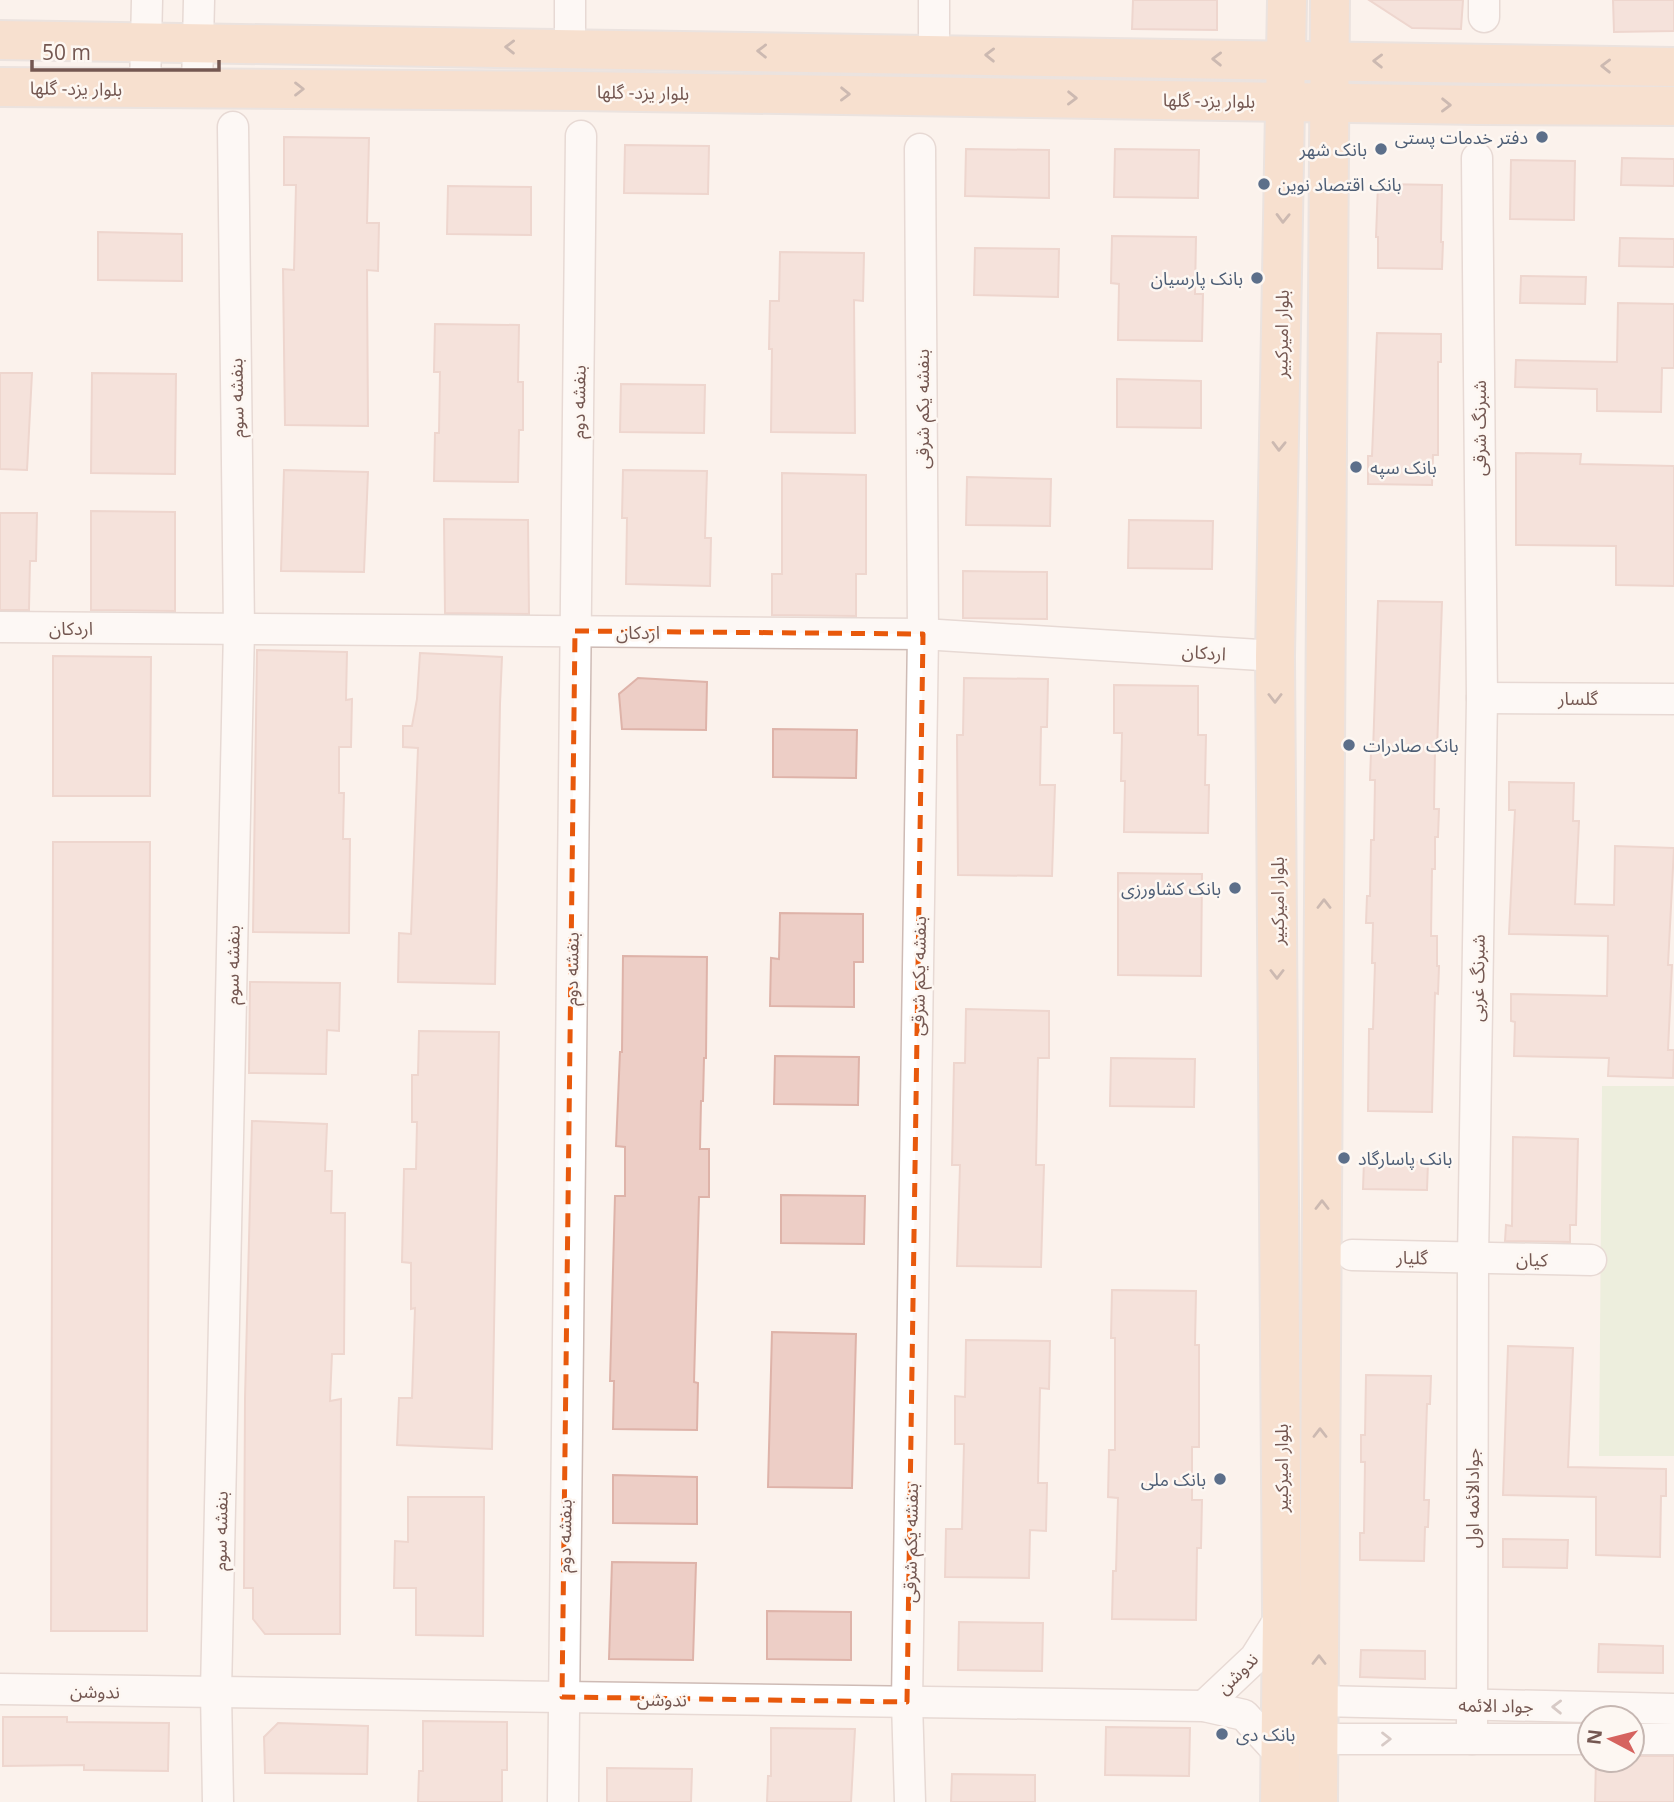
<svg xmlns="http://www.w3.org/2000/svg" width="1674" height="1802" font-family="'Open Sans','Noto Sans Arabic',sans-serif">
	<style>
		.green { fill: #dce8cb }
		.building { fill: #edcec6; stroke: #deb3a9; stroke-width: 2 }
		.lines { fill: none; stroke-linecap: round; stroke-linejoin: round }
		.minor-casing { stroke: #cebbb5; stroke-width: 33 }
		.major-casing { stroke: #d8d0ce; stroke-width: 42 }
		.minor { stroke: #fff; stroke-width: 30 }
		.major { stroke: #f1caac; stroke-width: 38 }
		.oneway { stroke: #937468 }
		.oneway2 { stroke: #ac9a97 }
		.marked { fill: none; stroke: #e8590c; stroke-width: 5; stroke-dasharray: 14 9; stroke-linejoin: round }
		.service-dot { fill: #5c6f8a; stroke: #fdf7f2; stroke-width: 2.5 }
		.labels { text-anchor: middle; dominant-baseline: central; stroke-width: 5; stroke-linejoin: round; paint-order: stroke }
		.street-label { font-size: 18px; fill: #745751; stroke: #fdf7f2 }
		.service-label { font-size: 18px; fill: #4e5e75; stroke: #fdf7f2; text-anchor: end }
	</style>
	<rect width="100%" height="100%" fill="#fbf2ec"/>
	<polygon class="green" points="1602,1086 1674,1086 1674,1456 1599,1456"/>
	<g class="building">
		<polygon points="1133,0 1217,0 1217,30 1132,29"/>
		<polygon points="1369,0 1463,0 1461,29 1412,28"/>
		<polygon points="1613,0 1674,0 1674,31 1614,32"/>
		<polygon points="284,137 369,138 367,223 379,223 378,271 367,270 368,426 285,425 283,269 294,270 296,185 284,185"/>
		<polygon points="625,145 709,146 708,194 624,193"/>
		<polygon points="966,149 1049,150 1049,198 965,196"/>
		<polygon points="1115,149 1199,150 1198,198 1114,197"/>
		<polygon points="1622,158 1674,159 1674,186 1621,185"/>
		<polygon points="1511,160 1575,161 1574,220 1510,219"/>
		<polygon points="1378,184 1442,185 1441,242 1443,242 1442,269 1378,268 1378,237 1376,237"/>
		<polygon points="448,186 531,187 531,235 447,234"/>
		<polygon points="98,232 182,234 182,281 98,280"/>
		<polygon points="1112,236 1196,237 1195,294 1203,294 1202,341 1118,340 1119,284 1111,283"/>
		<polygon points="1620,238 1674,239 1674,267 1619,266"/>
		<polygon points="975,248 1059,249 1058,297 974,295"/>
		<polygon points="780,252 864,253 863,301 854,300 855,433 771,432 772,349 769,349 770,301 779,301"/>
		<polygon points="1521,276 1586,277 1585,304 1520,303"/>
		<polygon points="1618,303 1674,304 1674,368 1662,368 1661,412 1597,411 1597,389 1515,387 1516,360 1617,362"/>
		<polygon points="435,324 519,325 518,382 523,382 523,430 519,430 518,482 434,481 435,433 439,433 440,372 434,372"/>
		<polygon points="1377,333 1441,334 1441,362 1438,362 1438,455 1433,455 1432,485 1368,484 1368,456 1372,456"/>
		<polygon points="0,373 32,373 27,470 0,469"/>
		<polygon points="92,373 176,374 175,474 91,473"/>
		<polygon points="1117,379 1201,381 1201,428 1117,427"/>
		<polygon points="621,384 705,385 704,433 620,432"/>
		<polygon points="1516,453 1581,454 1580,464 1674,466 1674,586 1616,585 1616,546 1516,545"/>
		<polygon points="284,470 368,472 364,572 281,571"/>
		<polygon points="623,470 707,471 705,538 711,538 710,586 626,584 627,518 622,518"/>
		<polygon points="782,473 866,475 866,574 856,574 856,616 772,615 772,574 782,574"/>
		<polygon points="967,477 1051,479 1050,526 966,525"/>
		<polygon points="91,511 175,512 175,611 91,610"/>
		<polygon points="0,513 37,513 36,561 30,561 29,610 0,610"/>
		<polygon points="444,519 528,520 529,614 445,613"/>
		<polygon points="1129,520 1213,521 1212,569 1128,568"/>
		<polygon points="963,571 1047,572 1047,619 963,618"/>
		<polygon points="1378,601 1442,602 1437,751 1435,751 1434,809 1439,809 1438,837 1435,837 1435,869 1432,869 1431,936 1437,936 1437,966 1439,966 1438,994 1435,993 1432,1112 1368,1111 1369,1029 1373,1029 1375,963 1372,963 1373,923 1366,923 1367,896 1370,896 1371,840 1374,840 1375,780 1370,780 1371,752 1373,752"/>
		<polygon points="257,650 347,652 346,700 352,699 351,747 339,747 339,793 344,793 343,839 350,839 349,933 253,932"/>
		<polygon points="420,653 502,657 500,704 495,984 398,982 399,933 411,934 418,748 403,747 403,726 412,726 417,699"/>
		<polygon points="53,656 151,657 150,796 53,796"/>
		<polygon points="638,678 707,682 706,730 622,729 619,694"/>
		<polygon points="964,678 1048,679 1047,727 1041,727 1040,785 1055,785 1052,876 958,875 957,735 963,735"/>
		<polygon points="1114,685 1198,686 1198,735 1206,735 1205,785 1209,785 1208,833 1124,832 1125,781 1121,781 1122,733 1114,733"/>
		<polygon points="773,729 857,730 856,778 773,777"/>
		<polygon points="1509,782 1574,783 1573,821 1579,821 1575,904 1614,905 1615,846 1674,848 1668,965 1672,965 1668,1050 1674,1050 1673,1078 1608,1076 1609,1058 1514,1056 1515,1022 1511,1021 1511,994 1607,996 1608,936 1509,934 1515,810 1509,810"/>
		<polygon points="53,842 150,842 147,1631 51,1631"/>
		<polygon points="1118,873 1202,874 1201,976 1118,975"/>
		<polygon points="780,913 863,914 863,962 854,962 854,1007 770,1006 771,958 779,959"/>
		<polygon points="623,956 707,957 706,1058 704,1058 703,1101 701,1101 700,1149 709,1149 709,1197 699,1197 694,1382 698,1383 697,1430 613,1429 614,1381 610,1381 615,1196 625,1196 625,1147 616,1146 620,1052 622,1052"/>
		<polygon points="250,982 340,983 339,1031 327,1030 326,1074 249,1073"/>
		<polygon points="966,1009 1049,1011 1049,1058 1038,1058 1036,1165 1044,1165 1041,1267 957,1266 960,1165 952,1165 954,1063 965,1063"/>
		<polygon points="419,1031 499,1032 492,1449 397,1445 399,1398 412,1398 415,1308 411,1309 411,1263 402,1262 403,1215 404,1169 416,1169 417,1122 412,1122 412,1075 418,1075"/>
		<polygon points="775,1056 859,1057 858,1105 774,1104"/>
		<polygon points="1111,1058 1195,1059 1194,1107 1110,1106"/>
		<polygon points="252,1121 327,1124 325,1171 332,1171 331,1213 345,1213 344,1354 332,1354 330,1401 341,1399 340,1634 265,1634 253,1619 253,1588 244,1588 245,1398"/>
		<polygon points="1513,1137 1578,1139 1576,1225 1570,1225 1570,1242 1505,1241 1506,1225 1512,1226"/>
		<polygon points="1364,1161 1428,1162 1427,1190 1363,1189"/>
		<polygon points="781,1195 865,1196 864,1244 781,1243"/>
		<polygon points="1112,1290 1196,1291 1195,1345 1199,1345 1199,1447 1192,1447 1192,1500 1202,1500 1201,1548 1197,1548 1196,1620 1112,1619 1113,1571 1116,1571 1118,1498 1108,1497 1109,1450 1115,1450 1115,1338 1111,1338"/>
		<polygon points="772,1332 856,1334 852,1488 768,1487"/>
		<polygon points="966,1340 1050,1341 1049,1389 1040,1388 1038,1483 1047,1483 1046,1531 1030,1530 1029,1578 945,1577 946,1529 962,1529 964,1444 955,1444 955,1396 965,1397"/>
		<polygon points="1508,1346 1573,1348 1568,1467 1666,1469 1666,1496 1661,1496 1660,1557 1596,1555 1596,1497 1503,1495"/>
		<polygon points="1366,1375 1431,1376 1430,1404 1427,1404 1424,1500 1429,1500 1428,1527 1425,1527 1424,1561 1360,1560 1360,1533 1364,1533 1365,1462 1361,1462 1361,1435 1365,1435"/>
		<polygon points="613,1475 697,1477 697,1524 613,1523"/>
		<polygon points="408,1497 484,1497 483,1636 416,1635 416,1588 394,1588 395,1541 408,1542"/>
		<polygon points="1503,1539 1568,1540 1567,1568 1503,1567"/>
		<polygon points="612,1562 696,1563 693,1660 609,1659"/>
		<polygon points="767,1611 851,1612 851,1660 767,1659"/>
		<polygon points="959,1622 1043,1623 1042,1671 958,1670"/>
		<polygon points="1599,1644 1663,1646 1663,1673 1598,1672"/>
		<polygon points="1361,1650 1425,1651 1425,1679 1360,1677"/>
		<polygon points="3,1717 67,1717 67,1722 169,1723 168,1771 84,1770 84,1765 3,1766"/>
		<polygon points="423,1721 507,1722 507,1770 502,1770 502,1802 418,1802 419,1771 423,1771"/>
		<polygon points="278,1723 368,1726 367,1774 265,1773 264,1737"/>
		<polygon points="1106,1727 1190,1728 1189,1776 1105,1775"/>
		<polygon points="771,1728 855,1729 851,1802 767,1802 768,1776 771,1776"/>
		<polygon points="1632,1756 1674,1756 1674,1802 1595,1802 1596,1760 1632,1760"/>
		<polygon points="607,1768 692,1769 691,1802 607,1802"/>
		<polygon points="952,1774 1035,1775 1035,1802 951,1802"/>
	</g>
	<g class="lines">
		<defs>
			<g id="minor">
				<polyline points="1484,0 1484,17"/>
				<polyline points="570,48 570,0"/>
				<polyline points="934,54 934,0"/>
				<polyline points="197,88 199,0"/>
				<polyline points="145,89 147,0"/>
				<polyline points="0,627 923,634 1275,656"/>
				<polyline points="1482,698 1674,699"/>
				<polyline points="1352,1255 1591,1260"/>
				<polyline points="0,1689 1204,1706 1244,1715 1280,1754"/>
				<polyline points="1319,1701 1674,1709"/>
				<polyline points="1204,1706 1255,1658 1282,1615"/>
				<polyline points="1318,1739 1590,1739"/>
				<polyline points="1472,1739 1473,1258 1482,698 1477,158"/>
				<polyline points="1632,1739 1674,1739"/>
				<polyline points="218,1802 216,1692 239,629 233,127"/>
				<polyline points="563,1802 581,136"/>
				<polyline points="910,1802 907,1702 923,634 920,149"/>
			</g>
			<g id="major">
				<polyline points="0,40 1674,67"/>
				<polyline points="0,87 579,91 1478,105 1674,106"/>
				<polyline points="1280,1802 1282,1615 1275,656 1287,0"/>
				<polyline points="1318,1802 1330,0"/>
			</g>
		</defs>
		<use href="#minor" class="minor-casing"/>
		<use href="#major" class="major-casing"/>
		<use href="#minor" class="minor"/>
		<use href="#major" class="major"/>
	</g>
	<defs><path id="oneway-chevron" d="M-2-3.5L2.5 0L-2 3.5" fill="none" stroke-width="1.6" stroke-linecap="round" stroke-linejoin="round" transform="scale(1.75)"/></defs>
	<g class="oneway">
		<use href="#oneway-chevron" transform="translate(510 47) rotate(-179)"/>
		<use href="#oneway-chevron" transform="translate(762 51) rotate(-179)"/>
		<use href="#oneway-chevron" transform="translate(990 55) rotate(-179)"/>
		<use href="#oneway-chevron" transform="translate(1217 59) rotate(-179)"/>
		<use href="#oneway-chevron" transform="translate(1378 61) rotate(-179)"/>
		<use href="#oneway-chevron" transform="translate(1606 66) rotate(-179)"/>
		<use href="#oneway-chevron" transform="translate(299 89)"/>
		<use href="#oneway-chevron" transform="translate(845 94) rotate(1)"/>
		<use href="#oneway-chevron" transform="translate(1072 98) rotate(1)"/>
		<use href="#oneway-chevron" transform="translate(1446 105) rotate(1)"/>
		<use href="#oneway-chevron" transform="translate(1283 218) rotate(91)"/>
		<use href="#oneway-chevron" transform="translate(1279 446) rotate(91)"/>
		<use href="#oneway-chevron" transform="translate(1275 698) rotate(90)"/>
		<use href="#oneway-chevron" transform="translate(1324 904) rotate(-90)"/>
		<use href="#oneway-chevron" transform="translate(1277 974) rotate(90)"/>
		<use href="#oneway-chevron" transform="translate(1322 1205) rotate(-90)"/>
		<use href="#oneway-chevron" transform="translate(1320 1433) rotate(-90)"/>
		<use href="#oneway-chevron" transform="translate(1319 1660) rotate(-90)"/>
	</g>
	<g class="oneway2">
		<use href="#oneway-chevron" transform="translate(1557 1707) rotate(-179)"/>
		<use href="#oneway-chevron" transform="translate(1386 1739)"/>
	</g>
	<path d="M0 0H1674V1802H0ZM575,631L923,634L907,1702L562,1697Z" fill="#fbf2ec" fill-opacity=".55" fill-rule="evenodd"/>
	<path class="marked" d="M575,631L923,634L907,1702L562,1697Z"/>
	<g class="service-dot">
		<circle cx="1542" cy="137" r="7"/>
		<circle cx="1381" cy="149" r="7"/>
		<circle cx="1264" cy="184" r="7"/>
		<circle cx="1257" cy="278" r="7"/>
		<circle cx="1356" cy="467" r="7"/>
		<circle cx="1349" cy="745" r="7"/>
		<circle cx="1235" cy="888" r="7"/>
		<circle cx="1344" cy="1158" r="7"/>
		<circle cx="1220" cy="1479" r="7"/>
		<circle cx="1222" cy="1734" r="7"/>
	</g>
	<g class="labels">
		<g class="street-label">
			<text transform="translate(76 88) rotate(1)">بلوار یزد- گلها</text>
			<text transform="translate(643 92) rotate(1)">بلوار یزد- گلها</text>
			<text transform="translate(1209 100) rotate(1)">بلوار یزد- گلها</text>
			<text transform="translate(1281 334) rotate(-89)">بلوار امیرکبیر</text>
			<text transform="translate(236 398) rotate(-91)">بنفشه سوم</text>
			<text transform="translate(578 402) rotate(-89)">بنفشه دوم</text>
			<text transform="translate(922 409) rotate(-90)">بنفشه یکم شرقی</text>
			<text transform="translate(1479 428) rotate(-90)">شبرنگ شرقی</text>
			<text x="71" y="628">اردکان</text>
			<text x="638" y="632">اردکان</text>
			<text transform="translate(1204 652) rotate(4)">اردکان</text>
			<text x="1578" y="698">گلسار</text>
			<text transform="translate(1277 901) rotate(-90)">بلوار امیرکبیر</text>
			<text transform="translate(232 965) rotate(-89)">بنفشه سوم</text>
			<text transform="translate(571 969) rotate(-89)">بنفشه دوم</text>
			<text transform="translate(918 976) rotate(-89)">بنفشه یکم شرقی</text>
			<text transform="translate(1477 978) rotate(-89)">شبرنگ غربی</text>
			<text transform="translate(1412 1257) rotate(1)">گلیار</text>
			<text transform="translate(1532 1259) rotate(1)">کیان</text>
			<text transform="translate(1281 1468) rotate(-90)">بلوار امیرکبیر</text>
			<text transform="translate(1472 1498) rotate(-90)">جوادالائمه اول</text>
			<text transform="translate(220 1531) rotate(-89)">بنفشه سوم</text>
			<text transform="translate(564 1536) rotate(-89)">بنفشه دوم</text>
			<text transform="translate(910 1543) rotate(-89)">بنفشه یکم شرقی</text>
			<text transform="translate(1237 1673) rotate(-45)">ندوشن</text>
			<text transform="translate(95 1691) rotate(1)">ندوشن</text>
			<text transform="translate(662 1699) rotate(1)">ندوشن</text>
			<text transform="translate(1496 1705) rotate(1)">جواد الائمه</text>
		</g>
		<g class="service-label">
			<text x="1528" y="137">دفتر خدمات پستی</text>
			<text x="1367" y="149">بانک شهر</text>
			<text x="1278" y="184" text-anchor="start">بانک اقتصاد نوین</text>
			<text x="1243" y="278">بانک پارسیان</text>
			<text x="1370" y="467" text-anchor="start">بانک سپه</text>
			<text x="1363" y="745" text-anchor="start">بانک صادرات</text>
			<text x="1221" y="888">بانک کشاورزی</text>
			<text x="1358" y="1158" text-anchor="start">بانک پاسارگاد</text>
			<text x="1206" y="1479">بانک ملی</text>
			<text x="1236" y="1734" text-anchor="start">بانک دی</text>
		</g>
	</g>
	<g transform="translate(1611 1739) rotate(277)"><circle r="33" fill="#fdf7f2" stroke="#c6b7b2" stroke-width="2"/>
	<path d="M0-5L12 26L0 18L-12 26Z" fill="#d6635f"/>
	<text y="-10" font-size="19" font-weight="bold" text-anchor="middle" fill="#745751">N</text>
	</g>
	<path d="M32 60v10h187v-10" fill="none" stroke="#745751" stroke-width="3.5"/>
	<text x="42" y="60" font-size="21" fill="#745751" stroke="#fdf7f2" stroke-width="5" paint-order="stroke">50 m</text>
</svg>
